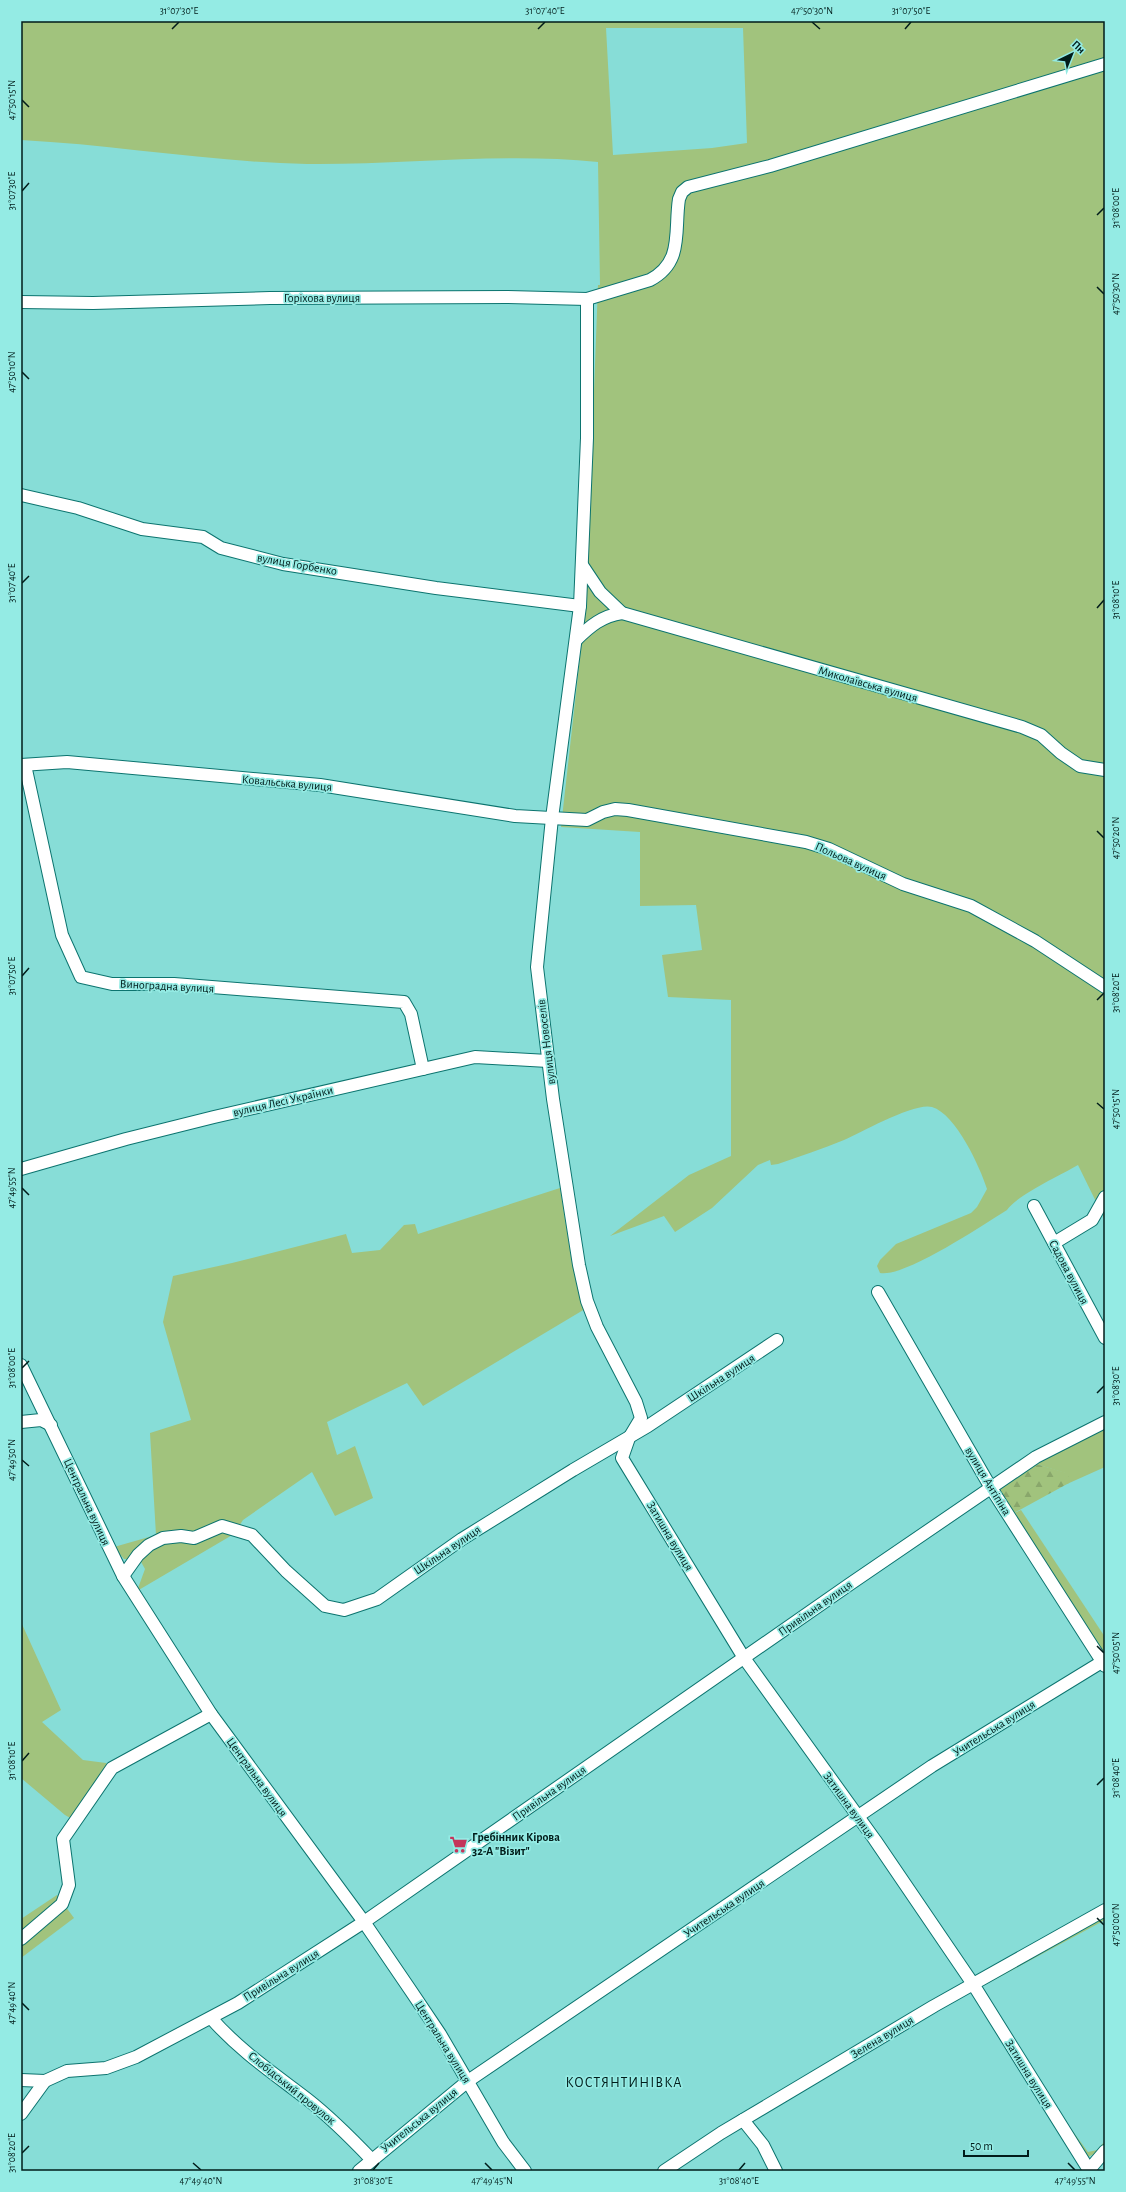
<svg xmlns="http://www.w3.org/2000/svg" width="1126" height="2192" font-family="'Alegreya Sans',sans-serif">
	<style>
		.green { fill: #a1c37d; fill-rule: evenodd }
		.forest { fill: url(#forest-firs) }
		.lines { fill: none; stroke-linecap: round; stroke-linejoin: round }
		.minor-casing { stroke: #0c746f; stroke-width: 14 }
		.minor { stroke: #fff; stroke-width: 12 }
		.ticks { fill: none; stroke: #011c1a; stroke-width: 1.5 }
		.labels { text-anchor: middle; dominant-baseline: central; stroke-width: 3.5; stroke-linejoin: round; paint-order: stroke }
		.street-label { font-size: 12px; fill: #011c1a; stroke: #94ebe4 }
		.poi-label { font-size: 12px; font-weight: bold; fill: #011c1a; stroke: #94ebe4; text-anchor: start }
		.quarter-label { font-size: 14px; letter-spacing: 1px; fill: #011c1a; stroke: #94ebe4 }
		.neatline { fill: none; stroke: #011c1a; stroke-width: 1.5 }
		.ticks-label { font-size: 10px; text-anchor: middle; fill: #011c1a }
	</style>
	<defs>
		<pattern id="forest-firs" width="22" height="20" patternUnits="userSpaceOnUse"><rect width="22" height="20" fill="#a1c37d"/><path d="M5 1l3.5 6h-7zM16 11l3.5 6h-7z" fill="#89a76b"/></pattern>
	</defs>
	<rect width="100%" height="100%" fill="#87ddd7"/>
	<g class="green">
		<path d="M21,21H1105V1220L1078,1165C1061,1175 1017,1195 1007,1210C983,1225 904,1278 880,1273L877,1266L880,1260L896,1244L971,1213L977,1207L987,1189C980,1167 956,1114 932,1107C915,1102 862,1132 844,1140C822,1149 800,1156 778,1164L771,1165L770,1160L758,1165L712,1208L675,1232L664,1216L610,1236L689,1175L731,1156V1000L668,997L662,955L702,950L696,905L640,906V832L561,827L586,604L598,285H600L598,162C502,152 404,165 307,164C211,162 117,145 21,140ZM606,28H743L747,143L712,148L613,155Z"/>
		<polygon points="560,1188 572,1263 585,1309 423,1406 407,1383 327,1422 337,1455 355,1446 373,1498 335,1516 312,1472 243,1520 234,1534 137,1591 145,1569 140,1560 124,1559 114,1547 156,1535 150,1433 191,1420 163,1322 173,1276 232,1263 346,1234 352,1253 380,1250 404,1225 415,1224 418,1234"/>
		<polygon points="1105,1424 1105,1467 1067,1484 1065,1473 1036,1464"/>
		<polygon points="1021,1510 1105,1637 1105,1656 1014,1513"/>
		<polygon points="21,1622 61,1710 42,1722 83,1760 106,1763 115,1774 79,1823 65,1815 21,1778"/>
		<polygon points="57,1895 74,1918 21,1958 21,1919"/>
		<polygon points="1105,1913 1105,1920 981,1987 1055,2107 1088,2152 1097,2150 1105,2141 1105,2144 1096,2153 1088,2157 1081,2153 977,1985"/>
	</g>
	<polygon class="forest" points="1036,1464 1067,1473 1069,1477 1069,1483 1014,1513 999,1489"/>
	<g class="lines">
		<defs>
			<g id="minor">
				<polyline points="587,299 587,438 580,606 552,818 537,967 553,1099 579,1265 587,1301 597,1327 636,1402 641,1418 629,1438 622,1458 744,1658 875,1840 973,1984 1089,2170"/>
				<path d="M21,302L93,303L270,298L507,297L587,299L650,280C684,262 674,231 679,199L682,192L688,187L770,166L1105,64"/>
				<polyline points="21,495 78,508 142,529 203,537 221,548 283,564 436,588 580,606"/>
				<polyline points="582,565 600,592 622,613 1022,727 1041,735 1061,753 1080,766 1105,770"/>
				<path d="M576,640C590,626 602,616 622,613"/>
				<polyline points="21,765 67,762 320,785 515,816 587,820 603,812 615,809 628,810 806,842 829,849 903,884 971,906 1035,941 1105,987"/>
				<polyline points="25,765 62,935 81,977 112,984 174,984 404,1002 411,1014 423,1069"/>
				<polyline points="21,1169 126,1139 214,1117 475,1057 548,1061"/>
				<polyline points="1034,1206 1105,1338"/>
				<polyline points="1054,1243 1092,1220 1105,1197"/>
				<polyline points="878,1292 991,1488 1105,1666"/>
				<polyline points="21,1365 123,1576 211,1714 364,1922 411,1991 440,2034 503,2142 525,2171"/>
				<polyline points="21,1422 41,1420 51,1425"/>
				<polyline points="123,1576 138,1555 149,1545 163,1538 181,1536 194,1538 222,1526 252,1535 286,1571 325,1606 344,1610 377,1599 462,1539 573,1470 648,1426 777,1340"/>
				<polyline points="21,1939 62,1904 69,1885 63,1839 112,1768 211,1714"/>
				<path d="M211,2018C239,2050 273,2073 307,2099C330,2117 351,2138 372,2160"/>
				<polyline points="21,2080 45,2081 67,2071 106,2068 136,2057 238,2003 364,1922 850,1584 1036,1457 1105,1422"/>
				<polyline points="21,2114 45,2081"/>
				<polyline points="743,2120 763,2145 776,2171"/>
				<polyline points="359,2171 468,2081 932,1766 1105,1660"/>
				<polyline points="664,2171 721,2133 934,2006 1105,1910"/>
				<polyline points="1088,2171 1105,2151"/>
			</g>
		</defs>
		<use href="#minor" class="minor-casing"/>
		<use href="#minor" class="minor"/>
	</g>
	<path class="ticks" d="M812,22L820,29M172,29L179,22M538,29L545,22M905,29L911,22M22,100L29,107M22,191L29,183M1097,215L1104,208M1097,287L1104,294M22,372L29,379M22,583L29,576M1097,608L1104,600M1097,831L1104,838M22,976L29,968M1097,1000L1104,993M1097,1103L1104,1109M22,1188L29,1195M22,1368L29,1361M1097,1393L1104,1386M22,1460L29,1466M1097,1646L1104,1653M22,1761L29,1753M1097,1785L1104,1778M1097,1918L1104,1925M22,2003L29,2010M22,2153L29,2146M193,2163L201,2170M485,2163L492,2170M1068,2163L1075,2170M373,2170L379,2163M739,2170L745,2163"/>
	<defs>
		<symbol id="supermarket-bare" viewBox="-9 -9 18 18"><path d="M-6-5.5h2.5l.6 2H6L4.5 2H-2.5L-4.4-4H-6ZM-1.5 3.2a1.3 1.3 0 1 0 .1 0ZM3 3.2a1.3 1.3 0 1 0 .1 0Z" fill="#c4355b" stroke="#94ebe4" stroke-width="2.5" paint-order="stroke"/></symbol>
	</defs>
	<g fill-rule="evenodd">
		<use href="#supermarket-bare" x="446" y="1832" width="25" height="25"/>
	</g>
	<g class="labels">
		<g class="street-label">
			<text x="322" y="298">Горіхова вулиця</text>
			<text transform="translate(297 564) rotate(10)">вулиця Горбенко</text>
			<text transform="translate(868 684) rotate(16)">Миколаївська вулиця</text>
			<text transform="translate(287 783) rotate(5)">Ковальська вулиця</text>
			<text transform="translate(851 861) rotate(24)">Польова вулиця</text>
			<text transform="translate(167 986) rotate(3)">Виноградна вулиця</text>
			<text transform="translate(546 1042) rotate(-97)">вулиця Новоселів</text>
			<text transform="translate(283 1101) rotate(-13)">вулиця Лесі Українки</text>
			<text transform="translate(1069 1272) rotate(62)">Садова вулиця</text>
			<text transform="translate(721 1378) rotate(-33)">Шкільна вулиця</text>
			<text transform="translate(988 1481) rotate(59)">вулиця Антіпіна</text>
			<text transform="translate(87 1502) rotate(65)">Центральна вулиця</text>
			<text transform="translate(670 1536) rotate(59)">Затишна вулиця</text>
			<text transform="translate(447 1550) rotate(-34)">Шкільна вулиця</text>
			<text transform="translate(815 1608) rotate(-35)">Привільна вулиця</text>
			<text transform="translate(994 1728) rotate(-32)">Учительська вулиця</text>
			<text transform="translate(257 1777) rotate(54)">Центральна вулиця</text>
			<text transform="translate(549 1793) rotate(-35)">Привільна вулиця</text>
			<text transform="translate(849 1805) rotate(54)">Затишна вулиця</text>
			<text transform="translate(724 1908) rotate(-34)">Учительська вулиця</text>
			<text transform="translate(281 1975) rotate(-32)">Привільна вулиця</text>
			<text transform="translate(882 2037) rotate(-31)">Зелена вулиця</text>
			<text transform="translate(443 2042) rotate(58)">Центральна вулиця</text>
			<text transform="translate(1029 2074) rotate(58)">Затишна вулиця</text>
			<text transform="translate(292 2088) rotate(39)">Слобідський провулок</text>
			<text transform="translate(419 2120) rotate(-39)">Учительська вулиця</text>
		</g>
		<g class="poi-label">
			<text x="472" y="1837">Гребінник Кірова<tspan x="472" dy="14">32-А "Візит"</tspan></text>
		</g>
		<g class="quarter-label">
			<text x="624" y="2083">КОСТЯНТИНІВКА</text>
		</g>
	</g>
	<rect width="1126" height="2192" fill="none" stroke="#94ebe4" stroke-width="44"/>
	<g transform="translate(1072 54) rotate(43)" stroke="#94ebe4" stroke-width="3" paint-order="stroke">
	<path d="M0-3L7 15L0 10L-7 15Z" fill="#011c1a"/>
	<text y="-6" font-size="11" font-weight="bold" text-anchor="middle" fill="#011c1a">Пн</text>
	</g>
	<path d="M964 2150v6h64v-6" fill="none" stroke="#011c1a" stroke-width="2"/>
	<text x="970" y="2150" font-size="12" fill="#011c1a" stroke="#94ebe4" stroke-width="3" paint-order="stroke">50 m</text>
	<rect x="22" y="22" width="1082" height="2148" class="neatline"/>
	<g class="ticks-label">
		<text x="179" y="14">31°07'30"E</text>
		<text x="545" y="14">31°07'40"E</text>
		<text x="812" y="14">47°50'30"N</text>
		<text x="911" y="14">31°07'50"E</text>
		<text transform="translate(11 100) rotate(-90)" y="4">47°50'15"N</text>
		<text transform="translate(11 191) rotate(-90)" y="4">31°07'30"E</text>
		<text transform="translate(1115 208) rotate(-90)" y="4">31°08'00"E</text>
		<text transform="translate(1115 294) rotate(-90)" y="4">47°50'30"N</text>
		<text transform="translate(11 372) rotate(-90)" y="4">47°50'10"N</text>
		<text transform="translate(11 583) rotate(-90)" y="4">31°07'40"E</text>
		<text transform="translate(1115 600) rotate(-90)" y="4">31°08'10"E</text>
		<text transform="translate(1115 838) rotate(-90)" y="4">47°50'20"N</text>
		<text transform="translate(11 976) rotate(-90)" y="4">31°07'50"E</text>
		<text transform="translate(1115 993) rotate(-90)" y="4">31°08'20"E</text>
		<text transform="translate(1115 1109) rotate(-90)" y="4">47°50'15"N</text>
		<text transform="translate(11 1188) rotate(-90)" y="4">47°49'55"N</text>
		<text transform="translate(11 1368) rotate(-90)" y="4">31°08'00"E</text>
		<text transform="translate(1115 1386) rotate(-90)" y="4">31°08'30"E</text>
		<text transform="translate(11 1460) rotate(-90)" y="4">47°49'50"N</text>
		<text transform="translate(1115 1653) rotate(-90)" y="4">47°50'05"N</text>
		<text transform="translate(11 1761) rotate(-90)" y="4">31°08'10"E</text>
		<text transform="translate(1115 1778) rotate(-90)" y="4">31°08'40"E</text>
		<text transform="translate(1115 1925) rotate(-90)" y="4">47°50'00"N</text>
		<text transform="translate(11 2003) rotate(-90)" y="4">47°49'40"N</text>
		<text transform="translate(11 2153) rotate(-90)" y="4">31°08'20"E</text>
		<text x="201" y="2184">47°49'40"N</text>
		<text x="373" y="2184">31°08'30"E</text>
		<text x="492" y="2184">47°49'45"N</text>
		<text x="739" y="2184">31°08'40"E</text>
		<text x="1075" y="2184">47°49'55"N</text>
	</g>
</svg>
